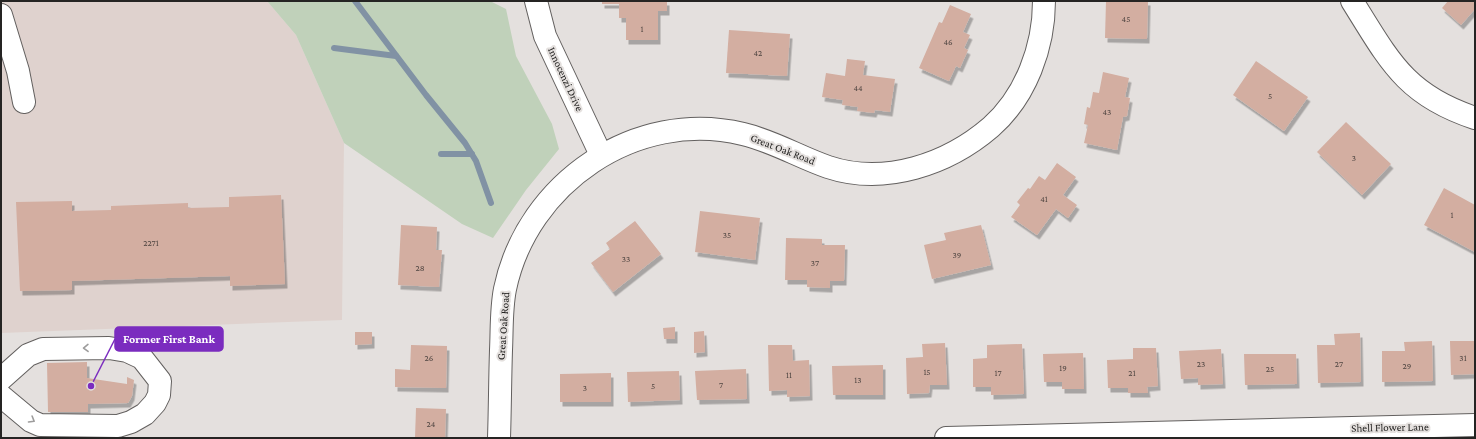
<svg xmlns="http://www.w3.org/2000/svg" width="1476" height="439" font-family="'Crimson Pro',serif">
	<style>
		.built { fill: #dfd2ce }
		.green { fill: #c0d1ba }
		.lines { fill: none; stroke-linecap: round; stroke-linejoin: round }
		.stream { stroke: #8192a4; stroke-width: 6 }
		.building { fill: #d3aea1; filter: url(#shadow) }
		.minor-casing { stroke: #63605f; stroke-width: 24 }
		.minor { stroke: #fff; stroke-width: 22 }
		.oneway { stroke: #9d9c9c }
		.labels { text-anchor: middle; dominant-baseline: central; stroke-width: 4; stroke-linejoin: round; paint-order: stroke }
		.number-label { font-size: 9px; fill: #504642 }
		.street-label { font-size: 11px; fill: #252423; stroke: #e4e0de }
		.leader { fill: none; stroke: #7b2cbf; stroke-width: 1.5 }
		.callout-dot { fill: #7b2cbf; stroke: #e4e0de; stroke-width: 1.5 }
		.callout { fill: #7b2cbf; stroke: #7b2cbf; stroke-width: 1.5 }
		.callout-label { font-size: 12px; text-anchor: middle; font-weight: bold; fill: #fff }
	</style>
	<defs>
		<filter id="shadow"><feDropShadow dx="2.5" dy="4.5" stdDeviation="0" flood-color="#0004"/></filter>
	</defs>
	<rect width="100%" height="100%" fill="#e4e0de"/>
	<polygon class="built" points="1,1 267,1 296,35 344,143 342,320 1,333"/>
	<polygon class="green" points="267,1 490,1 506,9 516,56 552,124 559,149 526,190 493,238 462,224 344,143 296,35"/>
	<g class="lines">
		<g class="stream">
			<polyline points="355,1 426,95 465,143 476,161 491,203"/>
			<polyline points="334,48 396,56"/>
			<polyline points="441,154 472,154"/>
		</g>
	</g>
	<g class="building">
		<polygon points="602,1 667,1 667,11 658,11 658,40 626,40 626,18 619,18 619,4 602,4"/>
		<polygon points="1106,1 1148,1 1147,39 1105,38"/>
		<polygon points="1448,1 1475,1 1475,9 1461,25 1442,8"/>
		<polygon points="950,5 971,14 963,32 970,35 964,48 968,50 960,68 956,66 949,81 919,68 939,22 942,23"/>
		<polygon points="729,30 790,34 787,76 726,73"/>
		<polygon points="847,59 865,61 863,75 895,79 890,112 875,110 874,113 857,111 858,107 842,105 843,100 822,97 826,73 845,76"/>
		<polygon points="1256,61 1308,97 1284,131 1233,95"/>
		<polygon points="1103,72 1129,78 1125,97 1130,98 1127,116 1123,117 1117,150 1084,143 1088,125 1084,124 1087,107 1090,108 1093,92 1099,93"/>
		<polygon points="1346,122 1391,164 1362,195 1317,152"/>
		<polygon points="1057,163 1076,177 1063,195 1077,205 1068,218 1056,209 1037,235 1011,217 1020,205 1017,202 1028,188 1030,189 1039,176 1045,180"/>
		<polygon points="1444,188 1475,205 1475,252 1424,225"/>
		<polygon points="281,195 285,284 230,286 230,276 72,281 72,290 20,291 16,202 72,201 72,211 111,210 111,206 188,203 188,208 229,207 229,197"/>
		<polygon points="700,211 760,218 755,260 695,252"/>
		<polygon points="635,221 661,254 613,292 591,263 610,249 606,243"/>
		<polygon points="401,225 437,227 436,250 442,250 439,287 398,285"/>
		<polygon points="981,225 991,265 932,279 924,245 946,240 944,233"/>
		<polygon points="786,238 822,239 822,245 845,245 844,281 830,281 830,288 807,287 807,280 785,280"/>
		<polygon points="675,327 675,339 664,339 663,328"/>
		<polygon points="704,331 705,352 694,353 694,332"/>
		<polygon points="355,332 372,332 372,344 355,345"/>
		<polygon points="1360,333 1361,382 1318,383 1317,345 1335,345 1334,334"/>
		<polygon points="1432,341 1433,381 1382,382 1382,351 1405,351 1404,342"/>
		<polygon points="1450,341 1475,341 1475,374 1451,375"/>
		<polygon points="945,343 947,385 930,385 929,393 907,394 906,358 923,357 922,344"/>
		<polygon points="1022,344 1024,394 991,395 991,387 973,387 973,359 987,358 987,345"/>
		<polygon points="411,345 447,346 446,388 395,387 395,369 410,370"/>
		<polygon points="768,345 792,345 793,361 809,360 810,396 787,397 787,390 769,391"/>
		<polygon points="1133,348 1156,348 1158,386 1147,387 1148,393 1128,393 1128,388 1108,388 1107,360 1133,359"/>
		<polygon points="1221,349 1223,384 1198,385 1198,378 1181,379 1179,351"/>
		<polygon points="1083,353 1084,389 1062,389 1062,382 1044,382 1043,354"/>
		<polygon points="1244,354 1296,354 1297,384 1245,385"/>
		<polygon points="87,362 87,378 127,384 127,377 134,380 132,396 128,403 88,404 88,412 48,412 47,363"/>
		<polygon points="883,365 883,395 833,395 832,366"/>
		<polygon points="746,369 747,399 697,400 695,371"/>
		<polygon points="679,371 680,400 628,402 627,372"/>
		<polygon points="611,373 611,402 560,402 560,374"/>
		<polygon points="416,408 446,409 445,438 415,438"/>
	</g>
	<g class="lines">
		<defs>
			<g id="minor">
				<polyline points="536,1 545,36 601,155"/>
				<path d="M1352,1C1389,60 1405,95 1475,118"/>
				<polyline points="1,15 18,71 24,102"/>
				<polyline points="1,379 28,355 43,349 109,348 127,351 142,358 160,381 159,395 155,403 145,414 131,422 118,426 40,425 31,421 1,396"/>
				<path d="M499,438C500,409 500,380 501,350C502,330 501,309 505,289C527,183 636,108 743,134C773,141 799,157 828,167C885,186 948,164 991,127C1026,96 1044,47 1044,1"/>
				<polyline points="946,438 1475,425"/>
			</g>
		</defs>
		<use href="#minor" class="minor-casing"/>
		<use href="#minor" class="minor"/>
	</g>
	<defs><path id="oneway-chevron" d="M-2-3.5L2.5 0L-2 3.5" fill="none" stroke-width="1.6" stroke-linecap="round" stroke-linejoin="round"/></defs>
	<g class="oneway">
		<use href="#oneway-chevron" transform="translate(86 348) rotate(179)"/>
		<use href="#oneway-chevron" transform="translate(32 420) rotate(31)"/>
	</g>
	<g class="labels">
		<g class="number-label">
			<text x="1126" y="19">45</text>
			<text x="642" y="29">1</text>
			<text x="948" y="42">46</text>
			<text x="758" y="53">42</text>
			<text x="858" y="88">44</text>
			<text x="1270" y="96">5</text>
			<text x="1107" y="112">43</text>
			<text x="1354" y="158">3</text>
			<text x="1044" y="199">41</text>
			<text x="1452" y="215">1</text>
			<text x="727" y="235">35</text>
			<text x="151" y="243">2271</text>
			<text x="957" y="255">39</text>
			<text x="626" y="259">33</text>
			<text x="815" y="263">37</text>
			<text x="420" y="268">28</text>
			<text x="429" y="358">26</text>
			<text x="1463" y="358">31</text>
			<text x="1201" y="364">23</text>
			<text x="1339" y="364">27</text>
			<text x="1407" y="366">29</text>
			<text x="1063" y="368">19</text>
			<text x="1270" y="369">25</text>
			<text x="927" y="372">15</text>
			<text x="998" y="373">17</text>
			<text x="1132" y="373">21</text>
			<text x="789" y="375">11</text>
			<text x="858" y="380">13</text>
			<text x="721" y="385">7</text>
			<text x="653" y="386">5</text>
			<text x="585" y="388">3</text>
			<text x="431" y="424">24</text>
		</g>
		<g class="street-label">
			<text transform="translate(566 79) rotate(65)">Innocenzi Drive</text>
			<text transform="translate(783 149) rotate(21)">Great Oak Road</text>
			<text transform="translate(503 326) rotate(-86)">Great Oak Road</text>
			<text transform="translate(1390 427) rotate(-1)">Shell Flower Lane</text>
		</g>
	</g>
	<path class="leader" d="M91 386L115 339"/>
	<circle class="callout-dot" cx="91" cy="386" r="4"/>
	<rect class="callout" x="115" y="327" width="108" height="24" rx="4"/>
	<g class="callout-label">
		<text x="169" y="343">Former First Bank</text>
	</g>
	<rect width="1476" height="439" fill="none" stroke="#252423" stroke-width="4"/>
</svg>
